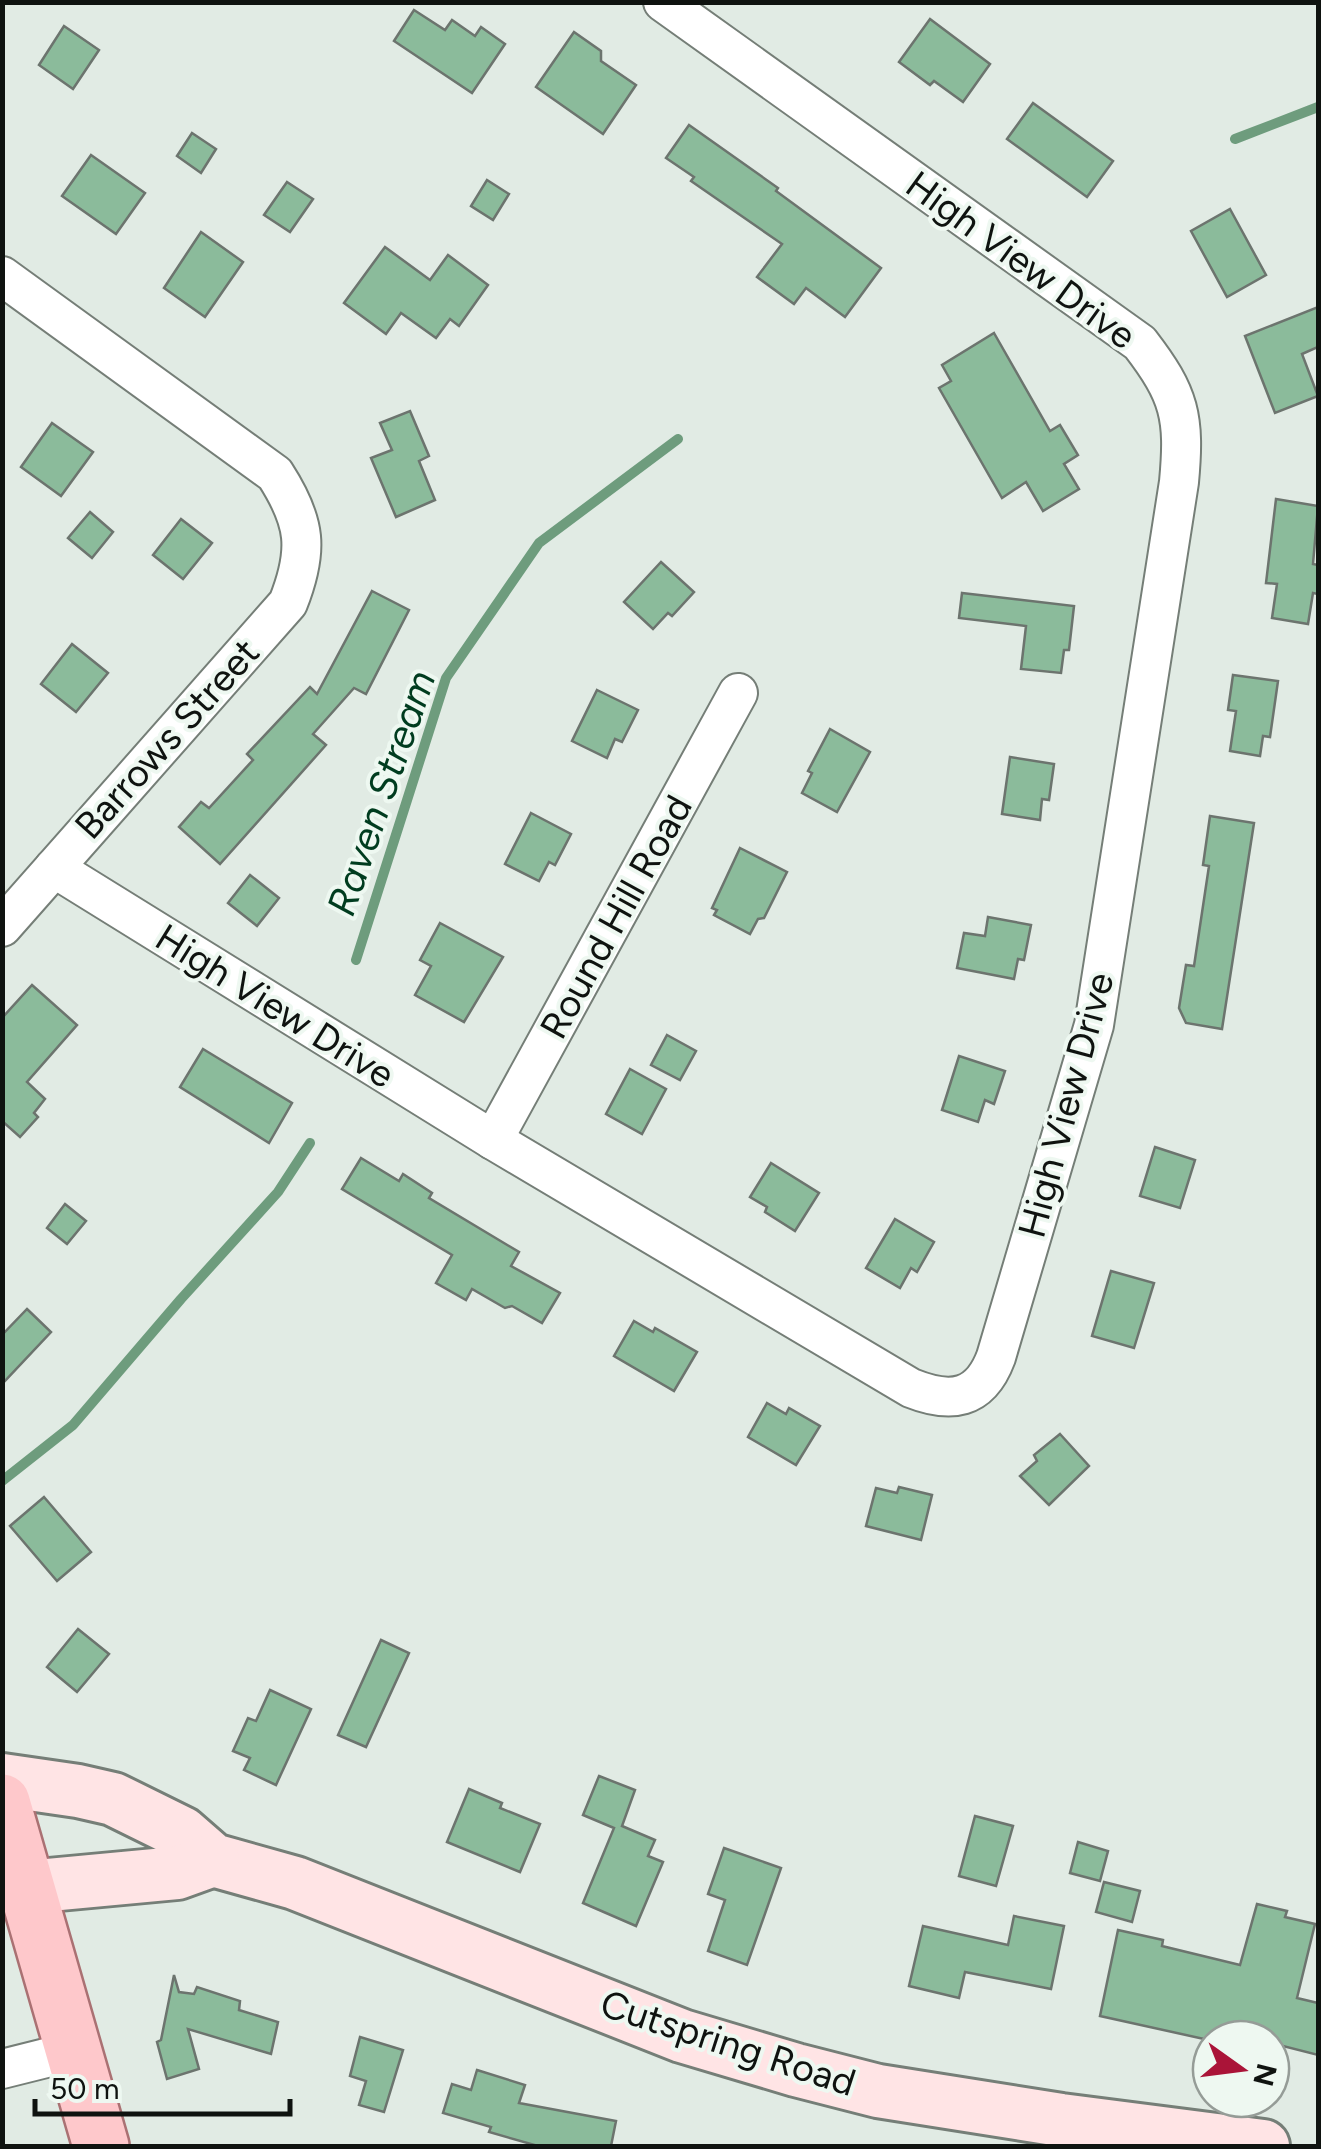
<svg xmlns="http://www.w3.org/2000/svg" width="1321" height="2149" font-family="Figtree,sans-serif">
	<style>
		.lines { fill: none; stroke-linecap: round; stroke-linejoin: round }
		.stream { stroke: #6e9c7d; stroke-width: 10 }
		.building { fill: #8bbb9b; stroke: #6c746e; stroke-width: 2.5 }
		.street-casing { stroke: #757e77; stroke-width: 42 }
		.secondary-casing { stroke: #757e77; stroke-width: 58 }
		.primary-casing { stroke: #aa7173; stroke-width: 60 }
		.street { stroke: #fff; stroke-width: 38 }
		.secondary { stroke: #ffe4e5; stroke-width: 52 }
		.primary { stroke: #fec8cb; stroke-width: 55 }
		.labels { text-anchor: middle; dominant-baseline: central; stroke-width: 8; stroke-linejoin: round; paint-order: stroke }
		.street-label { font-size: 38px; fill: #0f1310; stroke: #eef8f1 }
		.water-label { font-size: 40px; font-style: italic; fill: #003c1f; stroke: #eef8f1 }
	</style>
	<rect width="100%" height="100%" fill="#e1ebe4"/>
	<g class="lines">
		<g class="stream">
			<polyline points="1235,139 1318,107"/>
			<polyline points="356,960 446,678 539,543 678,439"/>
			<polyline points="2,1481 73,1425 181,1299 278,1192 310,1143"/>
		</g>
	</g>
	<g class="building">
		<polygon points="414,10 445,30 452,20 475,36 481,27 505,44 472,93 394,41"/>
		<polygon points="930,19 990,64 963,102 934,81 930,85 899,62"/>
		<polygon points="64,26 99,50 73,89 39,65"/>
		<polygon points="574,32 601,51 601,61 636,85 603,134 536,87"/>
		<polygon points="1033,103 1113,161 1087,197 1007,139"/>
		<polygon points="689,125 778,188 776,191 881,268 845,317 806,288 794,304 757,277 782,244 691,181 694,177 666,158"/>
		<polygon points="192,133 216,149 201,173 177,156"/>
		<polygon points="91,155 145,193 116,234 62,196"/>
		<polygon points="487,180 509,194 493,220 471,206"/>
		<polygon points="287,182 313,199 290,232 264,215"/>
		<polygon points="1230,209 1266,275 1227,297 1191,231"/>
		<polygon points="201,232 243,262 205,317 164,288"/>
		<polygon points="385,247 430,280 448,255 488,285 459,326 450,319 436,338 401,313 386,334 344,303"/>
		<polygon points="1318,307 1318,347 1302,354 1318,396 1275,413 1245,336"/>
		<polygon points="994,333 1050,431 1060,425 1078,455 1064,464 1079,489 1043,511 1026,482 1002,498 939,388 951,381 942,365"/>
		<polygon points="410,411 429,456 419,461 435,500 396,517 371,458 392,450 380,423"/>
		<polygon points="52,423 93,452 61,496 21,467"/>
		<polygon points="1276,499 1318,506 1313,564 1318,565 1318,594 1313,593 1308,624 1272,618 1277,584 1266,583"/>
		<polygon points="90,512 113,532 92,558 68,538"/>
		<polygon points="181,519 212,543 183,579 153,555"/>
		<polygon points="661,562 694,592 672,616 668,613 653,629 624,602"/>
		<polygon points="372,591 409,610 366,694 354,688 313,734 326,745 220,864 179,827 201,802 209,808 253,760 247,754 310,687 317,694"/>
		<polygon points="962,593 1074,606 1069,650 1064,650 1061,673 1021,669 1026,626 959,618"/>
		<polygon points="72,644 108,673 76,712 41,684"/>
		<polygon points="1233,675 1278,681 1270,737 1263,736 1260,756 1230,751 1236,711 1228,710"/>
		<polygon points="597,690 638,710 622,742 615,739 607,758 572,741"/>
		<polygon points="830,729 870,752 837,812 802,793 812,773 808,771"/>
		<polygon points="1010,757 1054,764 1049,800 1042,799 1040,820 1002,814"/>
		<polygon points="531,813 571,834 555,865 549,862 539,881 505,864"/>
		<polygon points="1210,816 1254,823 1222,1029 1186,1023 1179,1008 1186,965 1194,966 1209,866 1203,865"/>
		<polygon points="740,848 787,872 764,918 758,919 750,934 714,915 717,910 712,908"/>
		<polygon points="250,875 279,898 257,926 228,903"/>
		<polygon points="988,917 1031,925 1024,960 1018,959 1014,979 957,968 964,933 985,936"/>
		<polygon points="440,923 503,957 464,1022 415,995 431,966 420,960"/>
		<polygon points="32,985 77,1025 27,1082 45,1099 34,1113 38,1117 20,1137 2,1121 2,1018"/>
		<polygon points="667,1035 696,1051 680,1080 651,1065"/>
		<polygon points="203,1049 292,1103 269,1143 180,1087"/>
		<polygon points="959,1056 1005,1071 994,1104 985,1100 978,1122 942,1110"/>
		<polygon points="630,1069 666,1089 642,1134 606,1114"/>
		<polygon points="1155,1147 1195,1160 1180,1208 1140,1196"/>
		<polygon points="361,1158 399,1181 403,1174 432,1193 429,1198 519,1252 511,1266 560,1293 542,1323 512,1306 505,1308 472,1289 466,1300 436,1283 452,1255 342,1189"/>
		<polygon points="771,1163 819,1193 795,1231 765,1212 767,1207 750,1197"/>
		<polygon points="65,1204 86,1221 67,1244 47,1228"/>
		<polygon points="895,1219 934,1242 917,1272 911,1268 900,1288 866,1268"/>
		<polygon points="1111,1271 1154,1283 1134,1348 1092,1336"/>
		<polygon points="27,1309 51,1332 2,1384 2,1335"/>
		<polygon points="634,1321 653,1332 655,1328 697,1352 674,1391 614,1356"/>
		<polygon points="767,1403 786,1414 789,1408 820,1426 796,1465 748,1437"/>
		<polygon points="1060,1434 1089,1466 1049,1505 1020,1476 1037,1461 1034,1455"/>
		<polygon points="899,1487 932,1495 921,1540 866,1526 876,1488 897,1493"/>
		<polygon points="44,1497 91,1552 57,1581 10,1526"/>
		<polygon points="78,1629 109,1654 77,1692 47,1667"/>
		<polygon points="381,1640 409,1653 366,1747 338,1735"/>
		<polygon points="270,1690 311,1709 276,1785 244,1770 250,1758 233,1751 248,1718 256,1721"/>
		<polygon points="599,1776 635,1790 622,1826 655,1840 648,1856 663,1862 636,1926 583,1903 614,1828 583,1815"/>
		<polygon points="469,1789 502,1803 500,1808 540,1824 520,1872 447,1842"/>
		<polygon points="975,1816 1013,1826 996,1886 959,1876"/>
		<polygon points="1078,1842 1108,1851 1100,1881 1070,1873"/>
		<polygon points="724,1848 781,1868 747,1965 708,1951 725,1900 708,1894"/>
		<polygon points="1104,1882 1140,1891 1132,1922 1096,1912"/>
		<polygon points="1257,1904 1287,1911 1285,1917 1315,1924 1297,1998 1318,2003 1318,2055 1271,2043 1271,2039 1204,2039 1100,2016 1118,1930 1163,1940 1162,1946 1240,1965"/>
		<polygon points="1014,1916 1064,1926 1051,1989 965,1972 959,1998 909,1986 923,1926 1008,1945"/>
		<polygon points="174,1975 179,1992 194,1994 197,1987 240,2001 239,2010 278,2022 271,2054 188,2029 199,2069 167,2079 157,2042 161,2040"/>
		<polygon points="360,2037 403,2050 384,2112 359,2105 366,2081 350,2076"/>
		<polygon points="477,2070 525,2085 519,2103 616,2121 611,2146 538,2146 489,2132 491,2127 443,2113 452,2084 471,2090"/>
	</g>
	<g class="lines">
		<defs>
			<g id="street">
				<path d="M2,276L275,474C306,522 309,550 288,603L2,927"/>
				<path d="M54,868L493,1140L911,1388C951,1404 980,1400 996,1357L1094,1025L1179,482C1185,417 1180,395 1140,343L663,2"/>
				<polyline points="493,1140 738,693"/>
				<polyline points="2,2069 74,2051"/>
			</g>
			<g id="secondary">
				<polyline points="2,1780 78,1791 113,1799 182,1833 213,1860 295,1883 682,2036 796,2070 878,2091 1061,2120 1263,2146"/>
				<polyline points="27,1887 177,1873 213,1860"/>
			</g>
			<polyline id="primary" points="2,1802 101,2146"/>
		</defs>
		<use href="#street" class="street-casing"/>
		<use href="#secondary" class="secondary-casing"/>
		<use href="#primary" class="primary-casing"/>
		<use href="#street" class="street"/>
		<use href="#secondary" class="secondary"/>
		<use href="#primary" class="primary"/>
	</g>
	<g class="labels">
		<g class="street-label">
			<text transform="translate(1021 260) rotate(36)">High View Drive</text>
			<text transform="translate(167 739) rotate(-48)">Barrows Street</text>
			<text transform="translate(616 917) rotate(-61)">Round Hill Road</text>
			<text transform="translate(275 1006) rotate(32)">High View Drive</text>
			<text transform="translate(1066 1105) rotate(-75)">High View Drive</text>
			<text transform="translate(728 2043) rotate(18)">Cutspring Road</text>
		</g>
		<g class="water-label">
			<text transform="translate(381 793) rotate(-71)">Raven Stream</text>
		</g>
	</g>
	<rect width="1321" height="2149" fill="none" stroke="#0f1310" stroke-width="10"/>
	<g transform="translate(1241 2069) rotate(104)"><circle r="48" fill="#eef8f1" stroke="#959c97" stroke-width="2.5"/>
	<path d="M0-8L18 38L0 25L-18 38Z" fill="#aa1438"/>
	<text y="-15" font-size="28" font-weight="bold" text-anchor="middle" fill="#0f1310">N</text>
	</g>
	<path d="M35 2099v15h255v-15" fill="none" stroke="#0f1310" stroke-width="5"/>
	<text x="50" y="2099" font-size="30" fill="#0f1310" stroke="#eef8f1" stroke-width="8" paint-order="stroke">50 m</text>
</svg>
